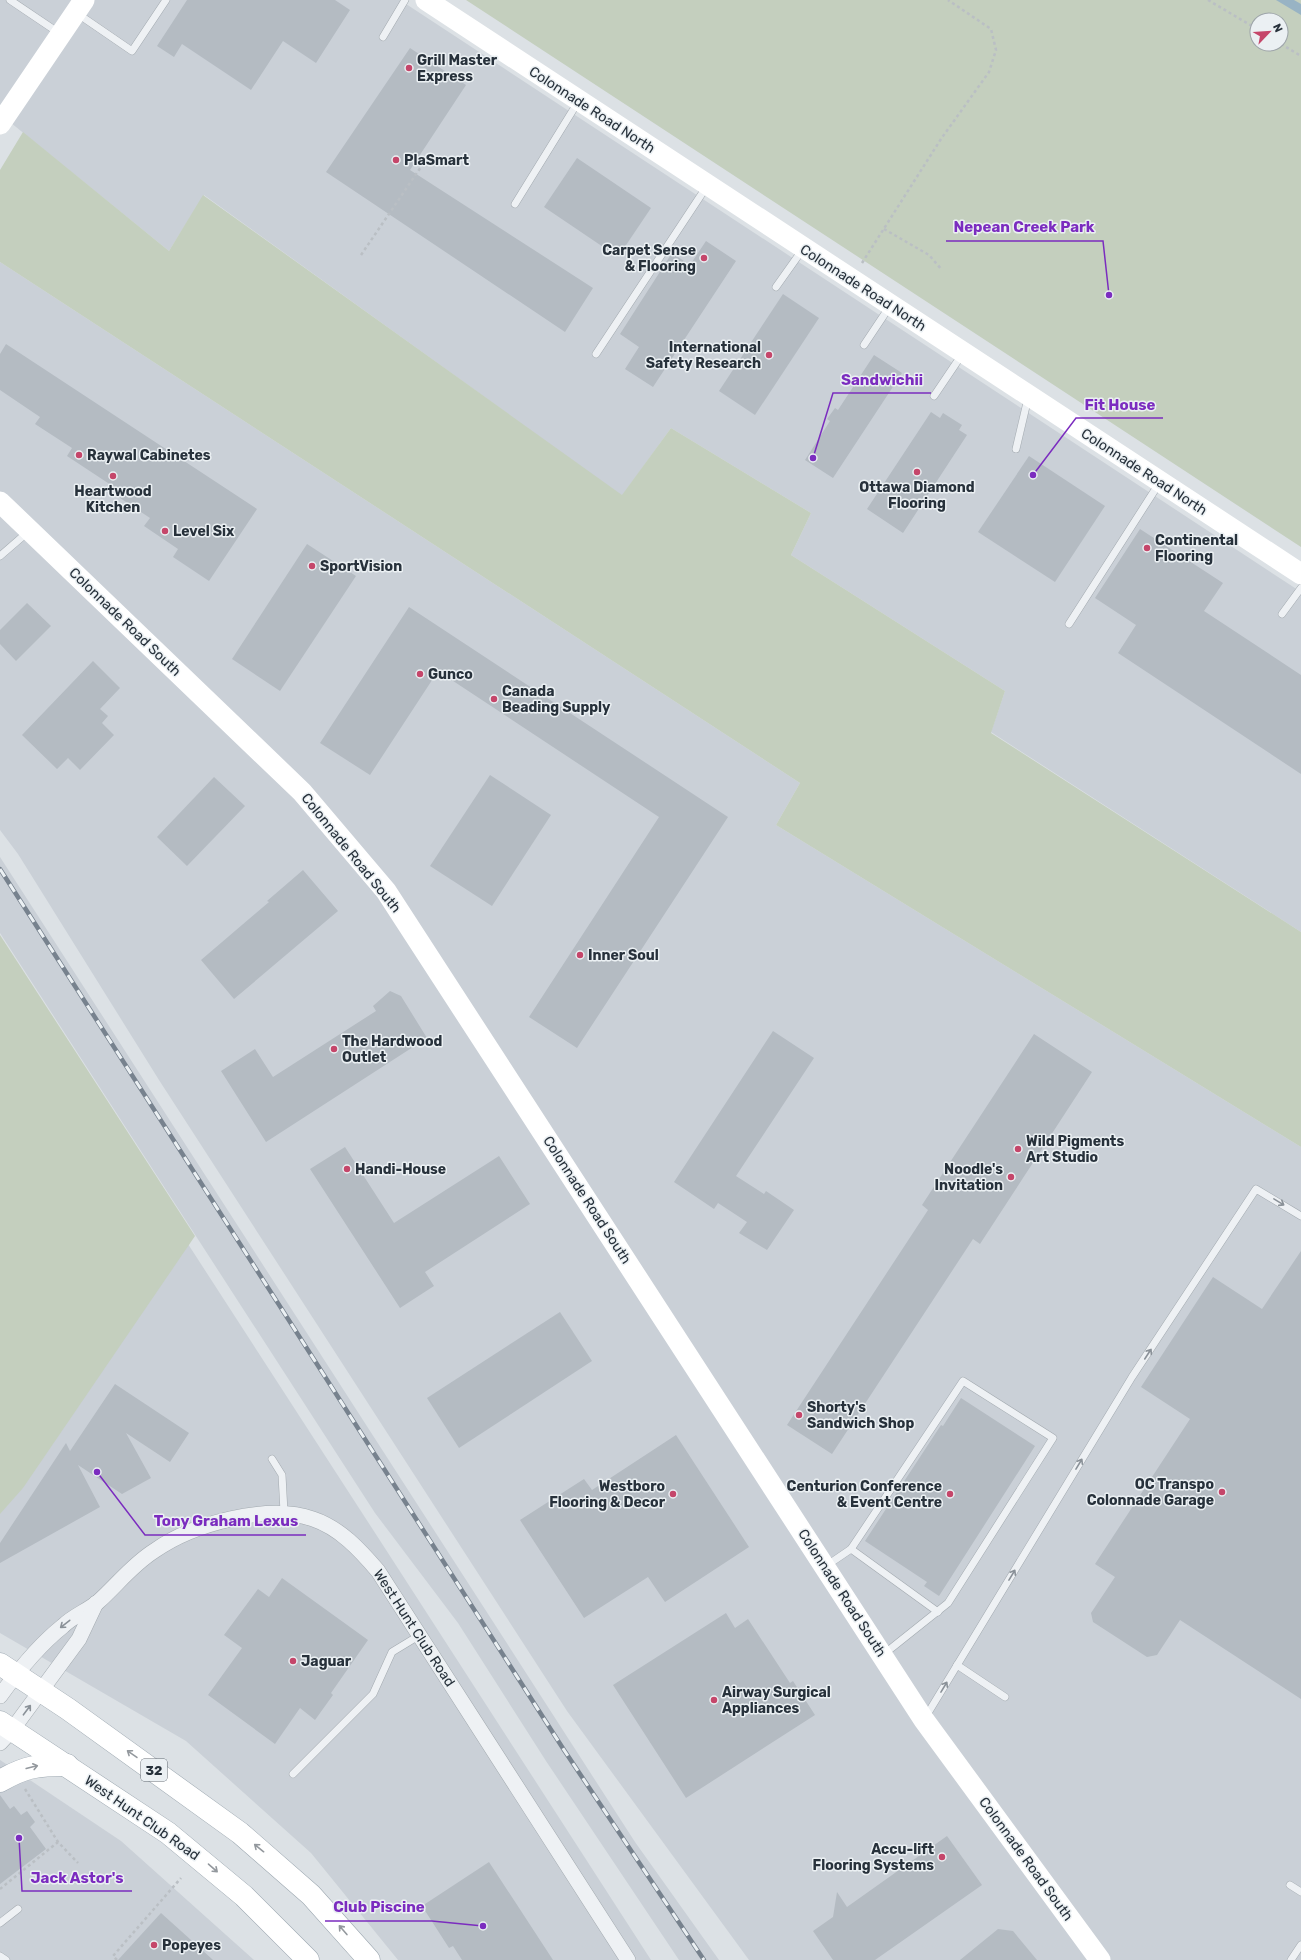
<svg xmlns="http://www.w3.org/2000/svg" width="1301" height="1960" font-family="Rubik,sans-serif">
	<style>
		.built { fill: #cad0d7 }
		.green { fill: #c4cfbe; fill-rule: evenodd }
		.water { fill: #98b3c4 }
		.building { fill: #b4bbc2 }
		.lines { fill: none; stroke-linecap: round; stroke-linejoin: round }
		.lane-casing { stroke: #a2a9af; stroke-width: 8 }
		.street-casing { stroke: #a2a9af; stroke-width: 16 }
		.primary-casing { stroke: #9ca7b0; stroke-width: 23 }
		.path { stroke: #babfc4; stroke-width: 2.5; stroke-dasharray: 3 3; stroke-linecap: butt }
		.lane { stroke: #eef1f4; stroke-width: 7 }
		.street { stroke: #eef1f4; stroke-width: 15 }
		.secondary { stroke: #fff; stroke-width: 21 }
		.primary { stroke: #fff; stroke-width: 22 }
		.rail-casing { stroke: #77828e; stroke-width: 4.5 }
		.rail { stroke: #ebf0f3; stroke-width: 3; stroke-dasharray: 9; stroke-linecap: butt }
		.oneway { stroke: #8a9198 }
		.oneway2 { stroke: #93989d }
		.poi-dot { fill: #c5466a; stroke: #ebf0f3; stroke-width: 1.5 }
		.labels { text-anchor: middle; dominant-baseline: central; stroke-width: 3; stroke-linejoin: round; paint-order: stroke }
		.shield { fill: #ebf0f3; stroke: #626a72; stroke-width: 1 }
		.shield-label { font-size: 13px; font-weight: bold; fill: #27313b }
		.poi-label { font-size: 14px; font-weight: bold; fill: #27313b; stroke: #ebf0f3; text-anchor: start }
		.street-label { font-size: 14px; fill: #27313b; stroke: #ebf0f3 }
		.leader { fill: none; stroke: #7b2cbf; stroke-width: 1.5 }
		.callout-dot { fill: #7b2cbf; stroke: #ebf0f3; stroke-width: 1.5 }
		.callout-label { font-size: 15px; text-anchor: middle; font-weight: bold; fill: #7b2cbf; stroke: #ebf0f3; stroke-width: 3; stroke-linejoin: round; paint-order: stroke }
	</style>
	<rect width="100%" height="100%" fill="#dce1e5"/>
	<g class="built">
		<polygon points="0,0 400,0 1301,592 1301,932 991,732 1005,691 791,555 811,513 671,428 622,496 204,195 169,251 0,114"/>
		<polygon points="0,262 800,783 776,825 1301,1147 1301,1960 749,1960 567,1711 159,1080 18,854 0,830"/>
		<polygon points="0,857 635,1842 719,1960 679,1960 546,1761 458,1623 375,1513 0,933"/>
		<polygon points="177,1227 379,1539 651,1960 398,1960 311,1853 186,1741 0,1633 0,1500"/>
		<polygon points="0,1760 121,1841 254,1960 0,1960"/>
	</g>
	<g class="green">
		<path d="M466,0H1301V547ZM1257,20H1281V44H1257Z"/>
		<polygon points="23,132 169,251 203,195 622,495 671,428 811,513 791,555 1005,691 991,733 1301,932 1301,1147 776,825 800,783 0,262 0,170"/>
		<polygon points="0,935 195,1236 23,1488 0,1514"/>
	</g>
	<polygon class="water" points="1276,0 1294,0 1301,4 1301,15"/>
	<g class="building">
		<polygon points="187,0 335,0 350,10 316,63 283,41 251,90 182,44 174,57 157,46"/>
		<polygon points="410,48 466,85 410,170 593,288 565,332 326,172"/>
		<polygon points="577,158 651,208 618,257 544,207"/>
		<polygon points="706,241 736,261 653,387 625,369 639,347 620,334 672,253 690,265"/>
		<polygon points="783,294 819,318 755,415 719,391"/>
		<polygon points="6,344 257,509 209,581 173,557 178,549 144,526 150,518 114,494 117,489 67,456 72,448 35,424 40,417 0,390 0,354"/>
		<polygon points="874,355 902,373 833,478 805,460 830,421 827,419 835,408 838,410"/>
		<polygon points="931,412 940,418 943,413 962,425 959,430 967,435 903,533 867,509"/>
		<polygon points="1029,456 1105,506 1055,582 978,532"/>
		<polygon points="1140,529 1223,583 1204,611 1301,675 1301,774 1118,653 1136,625 1095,598"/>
		<polygon points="307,544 356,576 280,691 232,659"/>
		<polygon points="27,603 51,626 16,661 0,644 0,630"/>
		<polygon points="409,607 728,817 577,1048 529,1017 659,817 438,671 370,775 320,743"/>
		<polygon points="93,661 120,688 100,709 108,716 102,723 114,735 80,770 68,758 57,769 22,735"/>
		<polygon points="490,775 551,815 492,906 430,866"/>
		<polygon points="214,777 245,806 187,866 157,837"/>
		<polygon points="303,870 338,911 234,999 201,960 269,902 267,901"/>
		<polygon points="390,991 401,996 427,1038 266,1142 221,1071 255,1049 273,1077 376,1011 373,1006"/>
		<polygon points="773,1031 814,1058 736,1176 764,1194 766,1191 794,1210 767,1250 739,1233 747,1222 718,1203 714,1209 674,1182"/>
		<polygon points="1034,1034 1092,1072 980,1244 973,1239 832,1454 787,1425 928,1210 922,1205"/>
		<polygon points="345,1147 394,1223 499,1156 530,1204 425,1272 434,1286 400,1308 310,1169"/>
		<polygon points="1301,1251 1301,1699 1180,1620 1157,1655 1147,1657 1093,1622 1091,1613 1115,1577 1095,1564 1190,1419 1141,1387 1213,1277 1262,1309"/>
		<polygon points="560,1312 592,1361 459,1448 427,1398"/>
		<polygon points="115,1384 189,1433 170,1462 126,1433 151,1478 122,1494 78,1465 100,1507 0,1563 0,1543 66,1443 70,1451"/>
		<polygon points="961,1398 1035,1446 939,1596 924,1586 927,1582 865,1541 941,1425 943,1426"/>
		<polygon points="676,1435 749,1547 665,1602 648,1577 584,1618 520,1520 584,1479 592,1490"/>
		<polygon points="282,1578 368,1640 331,1693 333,1695 315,1720 300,1708 275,1744 208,1695 242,1648 224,1635 258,1589 269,1597"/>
		<polygon points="726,1613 735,1628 748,1619 790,1683 793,1681 815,1715 686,1798 613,1685"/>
		<polygon points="0,1795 10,1809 14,1806 21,1815 27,1811 35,1822 30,1827 46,1849 0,1884"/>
		<polygon points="947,1836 982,1885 875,1960 833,1960 813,1931 833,1917 837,1892 847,1907"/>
		<polygon points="489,1862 553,1960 462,1960 453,1946 449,1948 422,1906"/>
		<polygon points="161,1913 191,1940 213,1960 118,1960"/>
		<polygon points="998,1929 1013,1931 1037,1960 960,1960"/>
	</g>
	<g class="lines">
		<defs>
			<g id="lane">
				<polyline points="10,0 59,33"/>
				<polyline points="78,14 132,51 166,0"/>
				<polyline points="383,37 405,0"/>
				<polyline points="515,204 578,102"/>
				<polyline points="776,287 803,249"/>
				<polyline points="864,345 890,306"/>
				<polyline points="596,354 707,186"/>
				<polyline points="934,396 963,353"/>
				<polyline points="1016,449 1028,398"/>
				<polyline points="0,556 29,531"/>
				<polyline points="1282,614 1301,588"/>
				<polyline points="1069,624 1160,482"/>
				<polyline points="272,1459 282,1475 284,1512"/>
				<polyline points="851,1549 938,1612"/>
				<polyline points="826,1566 851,1549 963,1381 1053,1438 948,1603 884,1654"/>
				<polyline points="957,1665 1005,1697"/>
				<polyline points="925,1718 1132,1377 1256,1189 1301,1216"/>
				<polyline points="293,1774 373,1694 392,1652 420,1635"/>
				<polyline points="1290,1885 1301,1892"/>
				<polyline points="0,1923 18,1909"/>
				<polyline points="0,1956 6,1960"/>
				<polyline points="1291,1960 1301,1945"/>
			</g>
			<g id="street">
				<path d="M0,1696C18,1671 39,1645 63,1626C73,1616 87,1611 98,1602C117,1585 132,1565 154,1551C192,1524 268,1503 313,1519C340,1528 360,1550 378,1571L628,1960"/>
				<polyline points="0,1743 12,1730 79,1639 96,1603"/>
			</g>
			<g id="primary">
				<polyline points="0,1664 68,1709 240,1833 311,1895 369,1960"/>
				<polyline points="0,1722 168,1833 244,1896 308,1960"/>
				<path d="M0,1781C26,1766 38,1765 67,1765"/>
			</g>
		</defs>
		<use href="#lane" class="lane-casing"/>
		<use href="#street" class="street-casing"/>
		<use href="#primary" class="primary-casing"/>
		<g class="path">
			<polyline points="1208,0 1257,29"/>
			<polyline points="1281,44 1301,56"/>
			<polyline points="884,229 929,255 942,270"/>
			<polyline points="361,255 425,161 450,161"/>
			<polyline points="862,263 941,139 989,72 996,50 991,29 948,0"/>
			<polyline points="25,1789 58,1842 78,1863"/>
			<polyline points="0,1889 58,1842"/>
			<polyline points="117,1960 113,1956 181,1878"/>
		</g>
		<use href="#lane" class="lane"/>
		<use href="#street" class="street"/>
		<g class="secondary">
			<polyline points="426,0 1301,574"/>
			<polyline points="0,124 84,0"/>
			<polyline points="0,502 302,792 386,891 924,1720 1100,1960"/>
		</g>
		<use href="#primary" class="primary"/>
		<defs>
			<polyline id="rail" points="0,869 564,1750 704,1960"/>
		</defs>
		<use href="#rail" class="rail-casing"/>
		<use href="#rail" class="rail"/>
	</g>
	<defs><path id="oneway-shaft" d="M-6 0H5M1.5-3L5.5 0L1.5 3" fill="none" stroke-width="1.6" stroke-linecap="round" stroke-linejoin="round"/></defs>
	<g class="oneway">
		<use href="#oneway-shaft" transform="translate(1279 1202) rotate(31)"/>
		<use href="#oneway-shaft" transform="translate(1148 1354) rotate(-57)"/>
		<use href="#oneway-shaft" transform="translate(1079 1464) rotate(-59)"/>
		<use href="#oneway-shaft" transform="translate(1012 1575) rotate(-59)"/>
		<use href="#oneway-shaft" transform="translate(65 1624) rotate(142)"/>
		<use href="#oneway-shaft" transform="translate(944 1687) rotate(-59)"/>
		<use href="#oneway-shaft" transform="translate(27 1710) rotate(-53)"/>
	</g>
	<g class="oneway2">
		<use href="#oneway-shaft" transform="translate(132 1754) rotate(-145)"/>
		<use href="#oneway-shaft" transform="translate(32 1767) rotate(-14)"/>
		<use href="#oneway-shaft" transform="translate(259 1848) rotate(-141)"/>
		<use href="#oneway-shaft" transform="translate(213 1868) rotate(41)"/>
		<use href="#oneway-shaft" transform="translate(343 1930) rotate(-131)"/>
	</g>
	<g class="poi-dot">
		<circle cx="409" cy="68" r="4"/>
		<circle cx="396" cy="160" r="4"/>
		<circle cx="704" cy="258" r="4"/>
		<circle cx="769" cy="355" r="4"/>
		<circle cx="79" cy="455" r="4"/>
		<circle cx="917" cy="472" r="4"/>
		<circle cx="113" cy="476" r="4"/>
		<circle cx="165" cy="531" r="4"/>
		<circle cx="1147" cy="548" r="4"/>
		<circle cx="312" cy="566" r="4"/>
		<circle cx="420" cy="674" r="4"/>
		<circle cx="494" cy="699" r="4"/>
		<circle cx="580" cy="955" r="4"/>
		<circle cx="334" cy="1049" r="4"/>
		<circle cx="1018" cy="1149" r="4"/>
		<circle cx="347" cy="1169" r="4"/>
		<circle cx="1011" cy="1177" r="4"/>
		<circle cx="799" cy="1415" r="4"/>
		<circle cx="1222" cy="1492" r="4"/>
		<circle cx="673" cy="1494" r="4"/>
		<circle cx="950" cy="1494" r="4"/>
		<circle cx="293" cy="1661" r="4"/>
		<circle cx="714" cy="1700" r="4"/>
		<circle cx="942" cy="1857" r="4"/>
		<circle cx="154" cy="1945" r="4"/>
	</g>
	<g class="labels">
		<rect class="shield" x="141" y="1759" width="26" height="22" rx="3"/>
		<g class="shield-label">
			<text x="154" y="1770">32</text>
		</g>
		<g class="poi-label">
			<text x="417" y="60">Grill Master<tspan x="417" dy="16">Express</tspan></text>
			<text x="404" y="160">PlaSmart</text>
			<text x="696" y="250" text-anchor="end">Carpet Sense<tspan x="696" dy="16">&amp; Flooring</tspan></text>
			<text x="761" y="347" text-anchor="end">International<tspan x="761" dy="16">Safety Research</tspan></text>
			<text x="87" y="455">Raywal Cabinetes</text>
			<text x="917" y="487" text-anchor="middle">Ottawa Diamond<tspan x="917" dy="16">Flooring</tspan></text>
			<text x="113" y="491" text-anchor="middle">Heartwood<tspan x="113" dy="16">Kitchen</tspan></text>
			<text x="173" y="531">Level Six</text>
			<text x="1155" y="540">Continental<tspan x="1155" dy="16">Flooring</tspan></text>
			<text x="320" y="566">SportVision</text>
			<text x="428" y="674">Gunco</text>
			<text x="502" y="691">Canada<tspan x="502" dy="16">Beading Supply</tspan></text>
			<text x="588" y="955">Inner Soul</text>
			<text x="342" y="1041">The Hardwood<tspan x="342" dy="16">Outlet</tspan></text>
			<text x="1026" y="1141">Wild Pigments<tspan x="1026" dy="16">Art Studio</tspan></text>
			<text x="355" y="1169">Handi-House</text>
			<text x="1003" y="1169" text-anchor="end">Noodle's<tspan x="1003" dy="16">Invitation</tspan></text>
			<text x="807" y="1407">Shorty's<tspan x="807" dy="16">Sandwich Shop</tspan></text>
			<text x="1214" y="1484" text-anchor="end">OC Transpo<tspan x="1214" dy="16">Colonnade Garage</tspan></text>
			<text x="665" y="1486" text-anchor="end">Westboro<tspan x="665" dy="16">Flooring &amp; Decor</tspan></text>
			<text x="942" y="1486" text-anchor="end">Centurion Conference<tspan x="942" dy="16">&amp; Event Centre</tspan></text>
			<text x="301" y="1661">Jaguar</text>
			<text x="722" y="1692">Airway Surgical<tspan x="722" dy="16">Appliances</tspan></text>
			<text x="934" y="1849" text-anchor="end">Accu-lift<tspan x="934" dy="16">Flooring Systems</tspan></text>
			<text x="162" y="1945">Popeyes</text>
		</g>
		<g class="street-label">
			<text transform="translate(592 110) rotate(33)">Colonnade Road North</text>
			<text transform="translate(863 288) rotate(33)">Colonnade Road North</text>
			<text transform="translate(1144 472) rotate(33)">Colonnade Road North</text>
			<text transform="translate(125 622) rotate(44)">Colonnade Road South</text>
			<text transform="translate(351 853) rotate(51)">Colonnade Road South</text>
			<text transform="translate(587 1200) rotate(57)">Colonnade Road South</text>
			<text transform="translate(842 1593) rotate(57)">Colonnade Road South</text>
			<text transform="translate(414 1628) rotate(57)">West Hunt Club Road</text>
			<text transform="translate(142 1818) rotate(35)">West Hunt Club Road</text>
			<text transform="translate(1026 1859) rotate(54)">Colonnade Road South</text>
		</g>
	</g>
	<path class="leader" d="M1109 295L1103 241H946M813 458L833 393H931M1033 475L1076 418H1163M97 1472L145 1535H306M19 1838L22 1891H132M483 1926L432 1921H325"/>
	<g class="callout-dot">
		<circle cx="1109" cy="295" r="4"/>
		<circle cx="813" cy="458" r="4"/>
		<circle cx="1033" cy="475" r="4"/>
		<circle cx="97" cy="1472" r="4"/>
		<circle cx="19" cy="1838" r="4"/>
		<circle cx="483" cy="1926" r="4"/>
	</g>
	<g class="callout-label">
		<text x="1024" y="232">Nepean Creek Park</text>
		<text x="882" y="385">Sandwichii</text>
		<text x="1120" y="410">Fit House</text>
		<text x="226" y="1526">Tony Graham Lexus</text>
		<text x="77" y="1883">Jack Astor's</text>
		<text x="379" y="1912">Club Piscine</text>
	</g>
	<g transform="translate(1269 32) rotate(65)"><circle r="19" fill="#ebf0f3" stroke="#9da4a9"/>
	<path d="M0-3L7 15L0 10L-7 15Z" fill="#c5466a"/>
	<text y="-6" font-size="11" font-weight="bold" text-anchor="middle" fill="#27313b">N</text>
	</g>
</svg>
